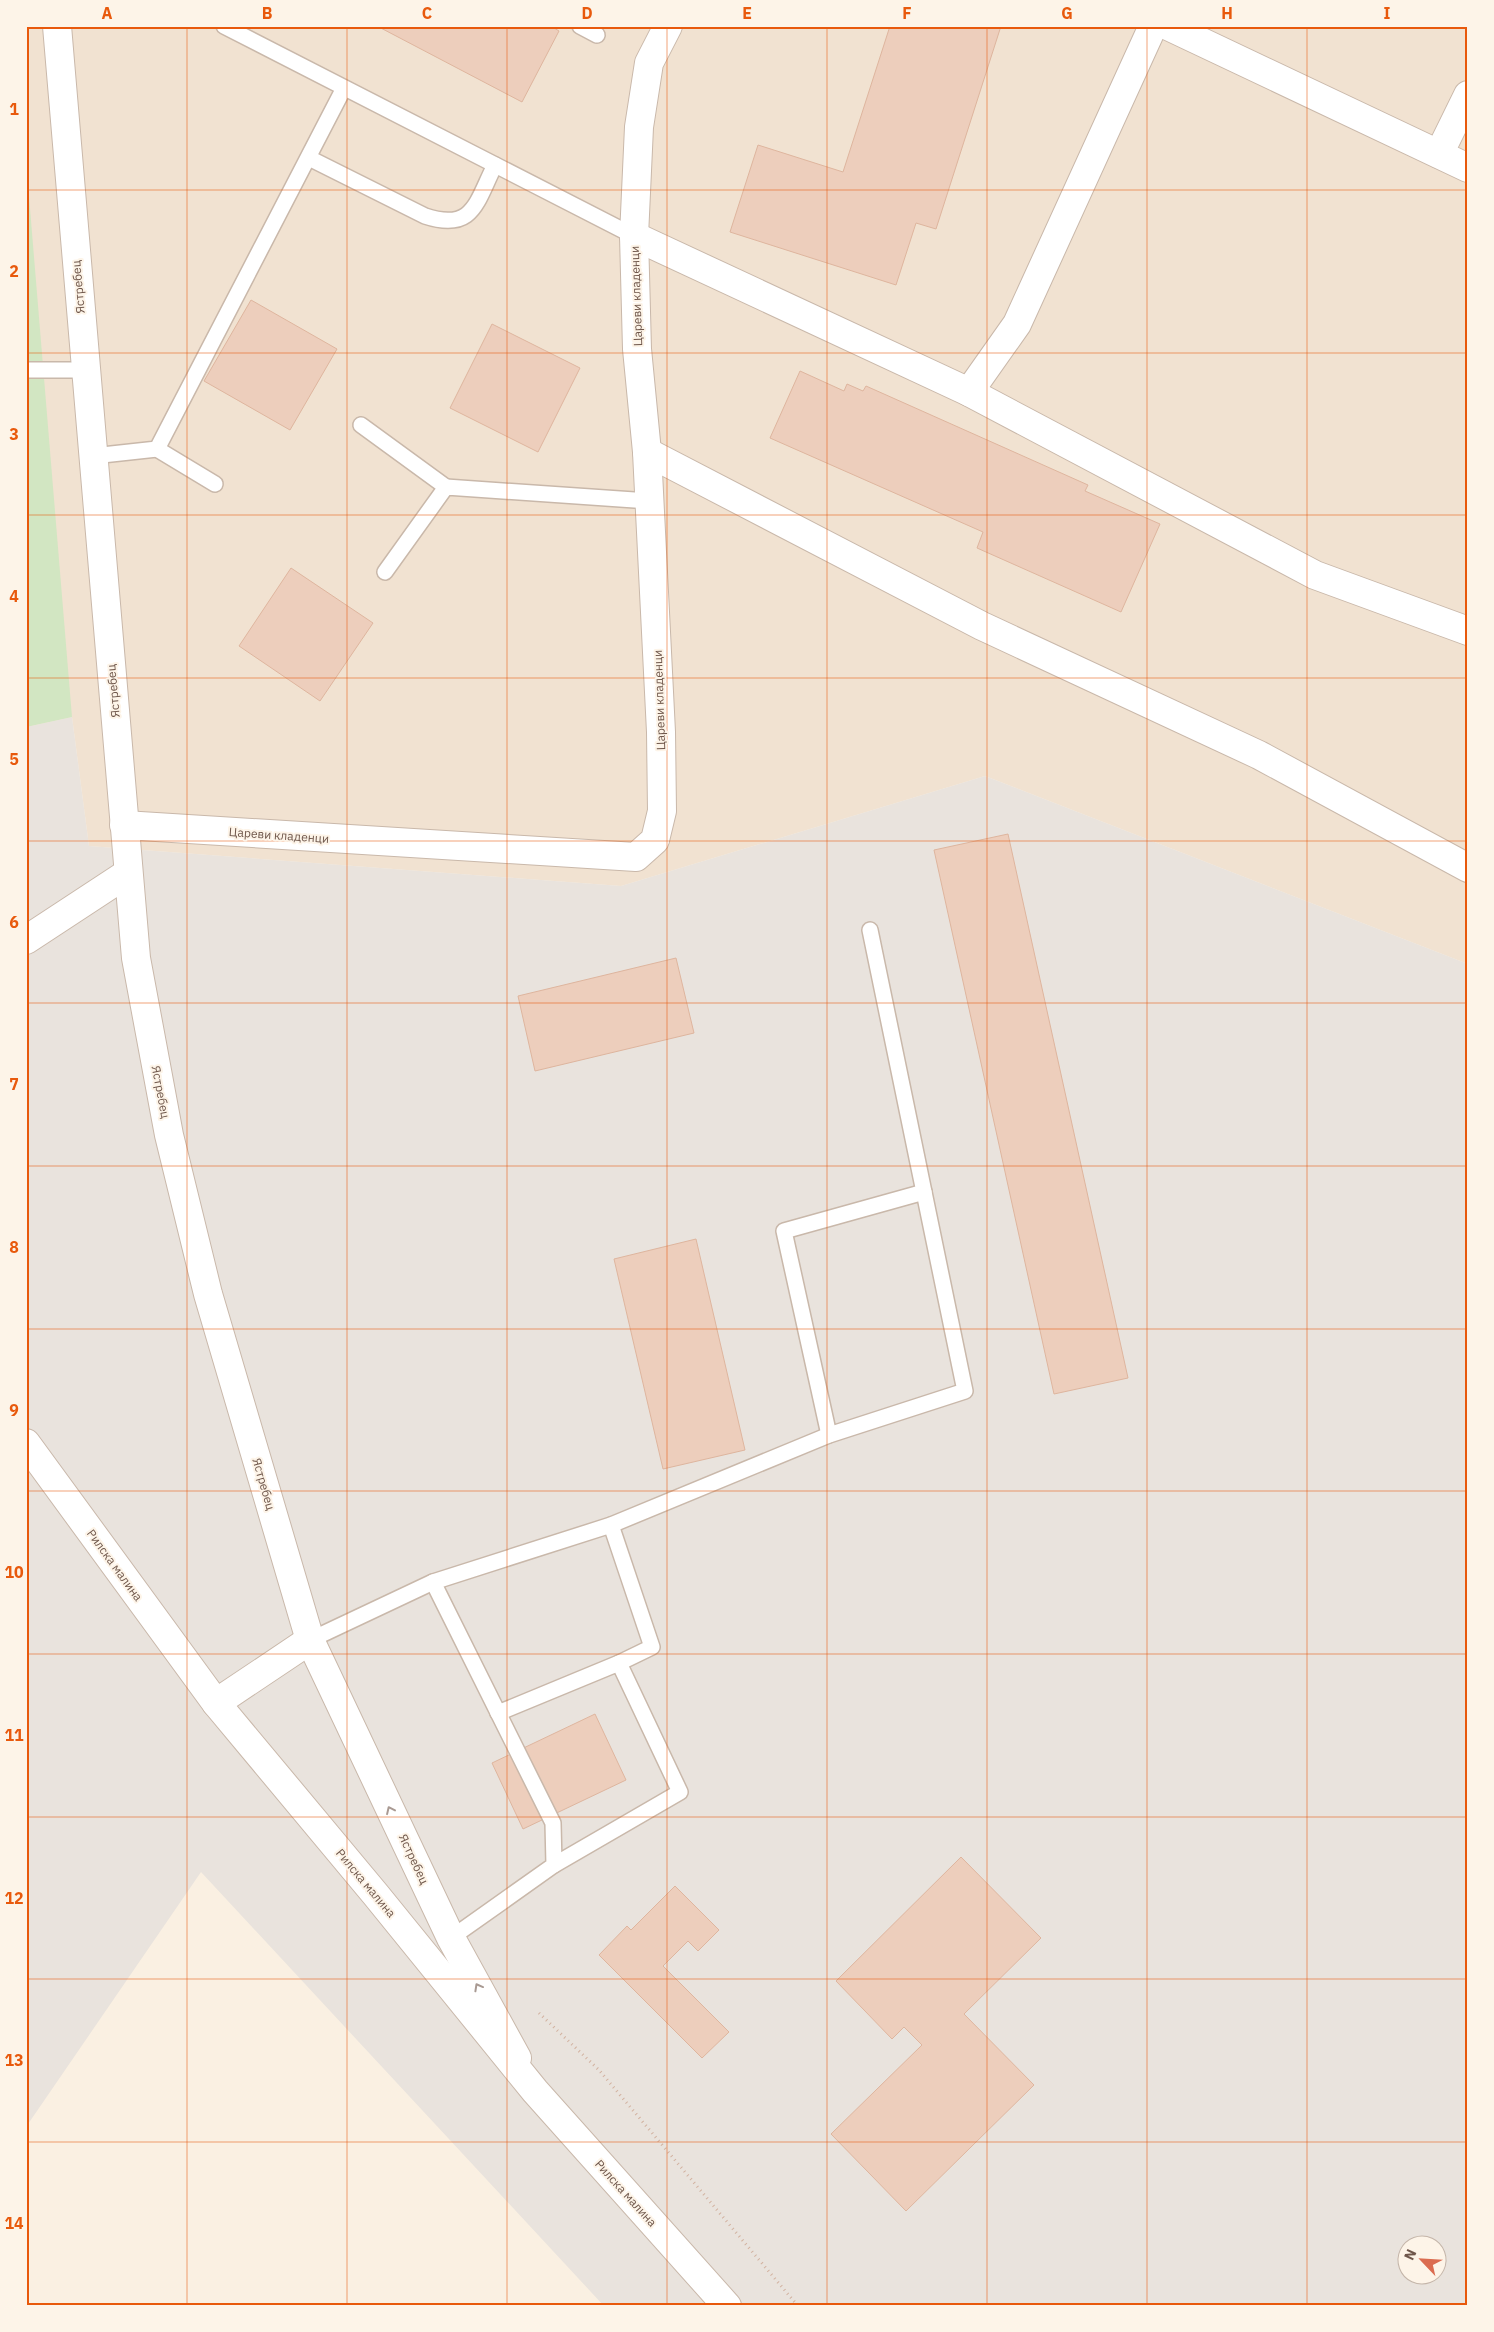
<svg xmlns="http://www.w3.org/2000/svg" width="1494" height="2332" font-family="'IBM Plex Sans',sans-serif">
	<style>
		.residential { fill: #f1e2d1 }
		.industrial { fill: #e9e3dd; fill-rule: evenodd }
		.green { fill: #d2e6c2 }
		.building { fill: #edcebc; stroke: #deb59e }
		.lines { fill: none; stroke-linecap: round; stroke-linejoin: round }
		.service-casing { stroke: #c9b8aa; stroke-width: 18 }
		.minor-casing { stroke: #c9b8aa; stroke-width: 30 }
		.tertiary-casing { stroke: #c9b8aa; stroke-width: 30 }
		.path { stroke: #d2b2a0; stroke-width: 3; stroke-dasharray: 1 4; stroke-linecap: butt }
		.service { stroke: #fff; stroke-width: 15 }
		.minor { stroke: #fff; stroke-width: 28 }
		.tertiary { stroke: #fff; stroke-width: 28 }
		.oneway { stroke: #a99a93 }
		.grid { fill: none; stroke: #e8590c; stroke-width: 1; stroke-opacity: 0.55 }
		.labels { text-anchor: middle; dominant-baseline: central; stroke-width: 4; stroke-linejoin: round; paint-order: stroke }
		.street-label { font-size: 12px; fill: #6f574b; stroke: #fdf4e8 }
		.neatline { fill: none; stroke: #e8590c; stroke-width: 2 }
		.grid-label { font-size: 16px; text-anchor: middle; font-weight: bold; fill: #e8590c }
	</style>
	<rect width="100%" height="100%" fill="#faf0e2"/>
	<polygon class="residential" points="26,26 1468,26 1468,964 985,776 621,886 89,846 72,717 26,727"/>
	<path class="industrial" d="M72,717L89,846L621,886L985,776L1468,964V2306H604L201,1872L26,2127V727ZM1406,2244H1436V2274H1406Z"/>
	<polygon class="green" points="26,160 72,717 26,727"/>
	<g class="building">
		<polygon points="377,26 551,26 559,31 522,102"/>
		<polygon points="890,26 1001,26 936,229 916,223 896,285 730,232 758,145 843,172"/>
		<polygon points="251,300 337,349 290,430 204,381"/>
		<polygon points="492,324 580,368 538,452 450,408"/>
		<polygon points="800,371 844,391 847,384 863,391 866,386 1088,485 1085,491 1160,524 1121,612 977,548 983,532 770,438"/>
		<polygon points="291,568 373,623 320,701 239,646"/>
		<polygon points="1008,834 1128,1378 1054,1394 934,850"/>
		<polygon points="676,958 694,1033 535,1071 518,996"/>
		<polygon points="696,1239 745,1450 663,1469 614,1259"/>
		<polygon points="595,1714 626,1780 523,1829 492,1763"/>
		<polygon points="961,1857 1041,1938 964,2014 1034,2085 906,2211 831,2134 922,2045 904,2027 892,2039 836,1981"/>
		<polygon points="675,1886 719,1930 698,1951 688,1941 663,1966 729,2032 702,2058 599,1955 627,1926 631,1930"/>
	</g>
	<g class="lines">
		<defs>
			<g id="service">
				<polyline points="224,26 634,236"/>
				<polyline points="580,26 597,35"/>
				<path d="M309,158L425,216C474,232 476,202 495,165"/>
				<polyline points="26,370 85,370"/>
				<polyline points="361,425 446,487"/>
				<polyline points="157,449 215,484"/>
				<polyline points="93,456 157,449 344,88"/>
				<polyline points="385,572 446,487 649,501"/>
				<polyline points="829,1435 784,1231 924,1192"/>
				<polyline points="611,1525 652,1647 619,1663"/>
				<polyline points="433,1582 553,1823 554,1865 451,1938"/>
				<polyline points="310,1640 433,1582 611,1525 829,1435 965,1391 870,930"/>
				<polyline points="498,1713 619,1663 680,1792 554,1865"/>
			</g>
			<g id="minor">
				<polyline points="57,26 136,958 169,1135 208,1294 310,1640 451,1938 517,2058"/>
				<polyline points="1168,26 1468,168"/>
				<polyline points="1439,154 1468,95"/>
				<polyline points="634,236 969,392 1315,575 1468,631"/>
				<polyline points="969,392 1017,324 1153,26"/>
				<polyline points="647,452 982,626 1259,755 1468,868"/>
				<polyline points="124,825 636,857 655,840 662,811 661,732 647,452 637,349 634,236 639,127 649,63 668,26"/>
				<polyline points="26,940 128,873"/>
				<polyline points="216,1703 310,1640"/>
			</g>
			<polyline id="tertiary" points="26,1443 216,1703 376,1895 535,2091 727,2306"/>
		</defs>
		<use href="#service" class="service-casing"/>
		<use href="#minor" class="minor-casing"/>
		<use href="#tertiary" class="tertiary-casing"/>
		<polyline class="path" points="539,2013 599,2070 798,2306"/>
		<use href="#service" class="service"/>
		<use href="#minor" class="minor"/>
		<use href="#tertiary" class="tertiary"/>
	</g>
	<defs><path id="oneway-chevron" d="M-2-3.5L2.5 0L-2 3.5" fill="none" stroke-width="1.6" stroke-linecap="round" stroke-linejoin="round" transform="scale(1.25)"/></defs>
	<g class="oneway">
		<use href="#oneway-chevron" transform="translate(390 1810) rotate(-115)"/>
		<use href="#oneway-chevron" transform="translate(478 1987) rotate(-119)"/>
	</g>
	<path class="grid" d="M187,26V2306M347,26V2306M507,26V2306M667,26V2306M827,26V2306M987,26V2306M1147,26V2306M1307,26V2306M26,190H1468M26,353H1468M26,515H1468M26,678H1468M26,841H1468M26,1003H1468M26,1166H1468M26,1329H1468M26,1491H1468M26,1654H1468M26,1817H1468M26,1979H1468M26,2142H1468"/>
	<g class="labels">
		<g class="street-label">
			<text transform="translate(78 287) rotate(-95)">Ястребец</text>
			<text transform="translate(636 296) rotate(-92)">Цареви кладенци</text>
			<text transform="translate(113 691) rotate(-95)">Ястребец</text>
			<text transform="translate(659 700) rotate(-92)">Цареви кладенци</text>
			<text transform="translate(279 835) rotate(4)">Цареви кладенци</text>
			<text transform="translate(161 1092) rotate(79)">Ястребец</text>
			<text transform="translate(264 1484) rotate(74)">Ястребец</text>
			<text transform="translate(115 1565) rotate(54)">Рилска малина</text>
			<text transform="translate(414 1859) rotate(65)">Ястребец</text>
			<text transform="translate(366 1883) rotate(50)">Рилска малина</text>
			<text transform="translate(626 2193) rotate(48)">Рилска малина</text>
		</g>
	</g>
	<rect width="1494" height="2332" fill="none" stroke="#fdf4e8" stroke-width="55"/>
	<g transform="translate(1422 2260) rotate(295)"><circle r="24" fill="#fdf4e8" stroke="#c4b5a9"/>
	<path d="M0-4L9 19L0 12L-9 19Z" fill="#db6c50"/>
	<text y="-8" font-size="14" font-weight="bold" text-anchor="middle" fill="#6f574b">N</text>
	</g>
	<rect x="28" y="28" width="1438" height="2276" class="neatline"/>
	<g class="grid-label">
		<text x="107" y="19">A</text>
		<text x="267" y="19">B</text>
		<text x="427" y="19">C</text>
		<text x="587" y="19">D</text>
		<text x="747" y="19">E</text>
		<text x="907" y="19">F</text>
		<text x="1067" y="19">G</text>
		<text x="1227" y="19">H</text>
		<text x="1387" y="19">I</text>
		<text x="14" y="115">1</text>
		<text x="14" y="277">2</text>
		<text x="14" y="440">3</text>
		<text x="14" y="602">4</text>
		<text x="14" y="765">5</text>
		<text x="14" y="928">6</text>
		<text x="14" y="1090">7</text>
		<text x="14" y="1253">8</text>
		<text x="14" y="1416">9</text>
		<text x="14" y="1578">10</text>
		<text x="14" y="1741">11</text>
		<text x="14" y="1904">12</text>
		<text x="14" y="2066">13</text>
		<text x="14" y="2229">14</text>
	</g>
</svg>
